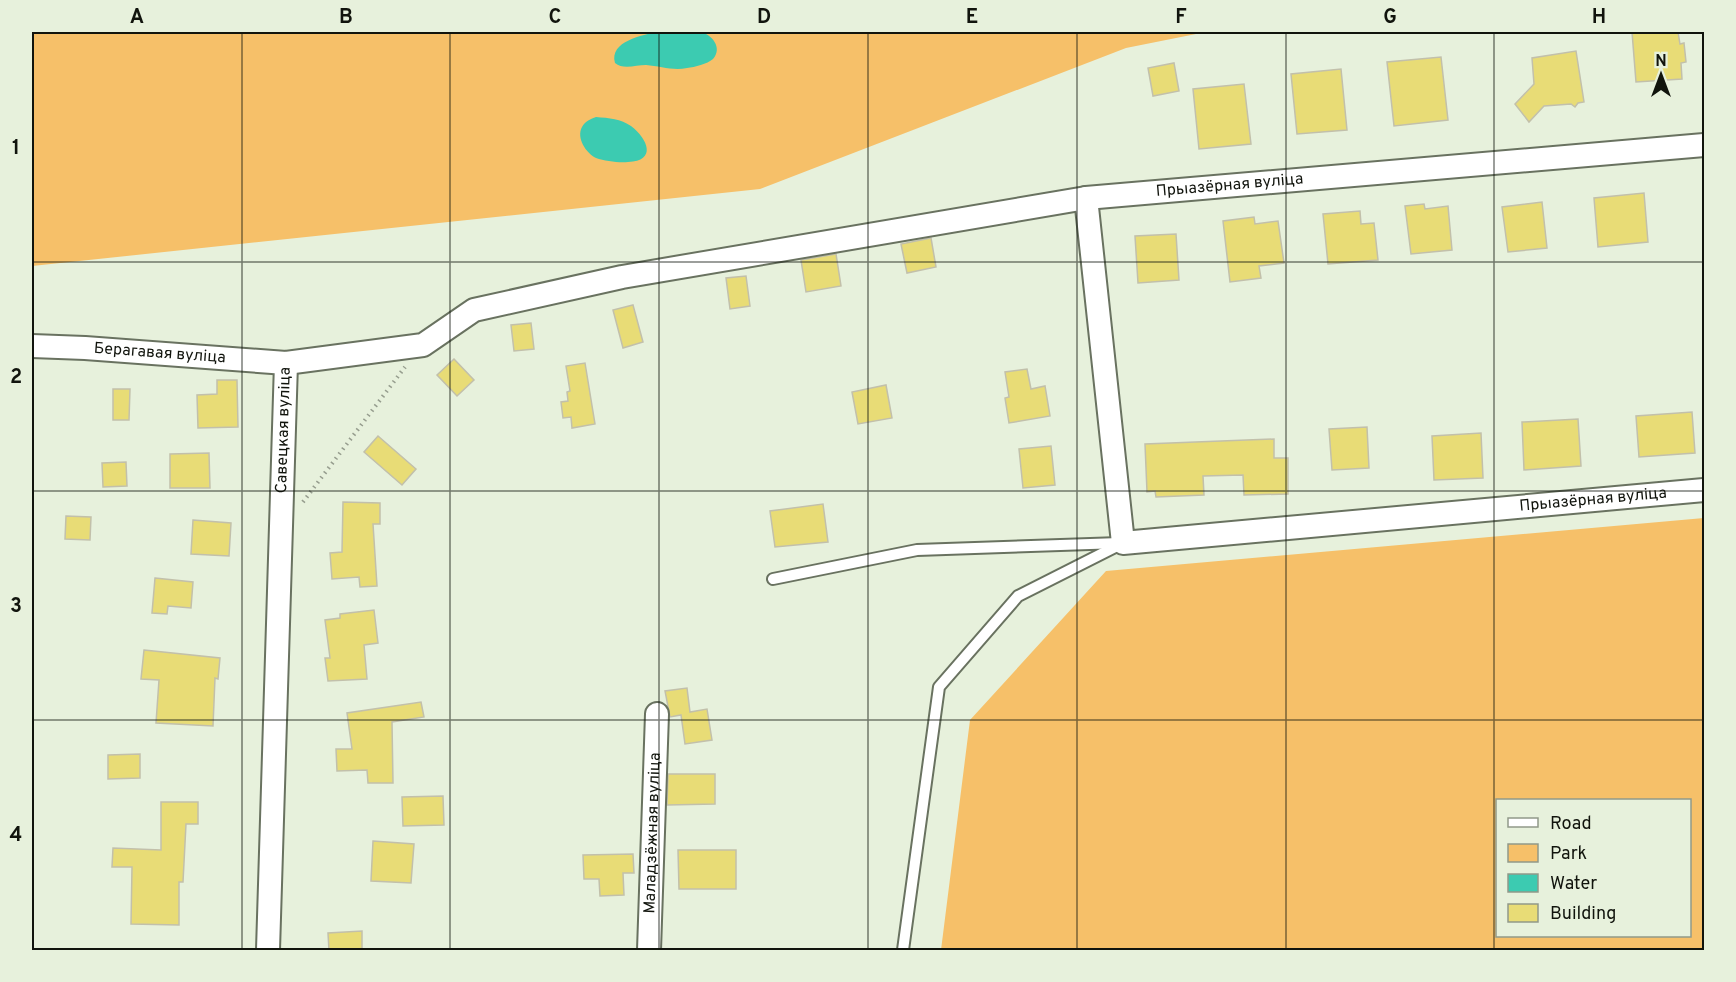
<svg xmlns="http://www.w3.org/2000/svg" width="1736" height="982" font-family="Overpass,sans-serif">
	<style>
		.green { fill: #f6c069; fill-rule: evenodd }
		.water { fill: #3ccbb1 }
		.building { fill: #e8dc76; stroke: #c2c0ab; stroke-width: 1.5 }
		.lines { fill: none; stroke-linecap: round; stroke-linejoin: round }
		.service-casing { stroke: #697260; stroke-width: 14 }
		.minor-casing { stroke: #697260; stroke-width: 26 }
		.path { stroke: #969d8e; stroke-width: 4; stroke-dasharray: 1.5 4.5; stroke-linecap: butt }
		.service { stroke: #fff; stroke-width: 10 }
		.minor { stroke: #fff; stroke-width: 22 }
		.grid { fill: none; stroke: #11140d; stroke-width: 1.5; stroke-opacity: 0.55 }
		.labels { text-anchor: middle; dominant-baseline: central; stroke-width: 4.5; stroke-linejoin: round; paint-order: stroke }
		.street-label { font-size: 16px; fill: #11140d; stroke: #e7f1dc }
		.neatline { fill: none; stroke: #11140d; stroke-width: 2 }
		.grid-label { font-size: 20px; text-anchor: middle; font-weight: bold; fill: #11140d }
	</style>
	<rect width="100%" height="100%" fill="#e7f1dc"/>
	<g class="green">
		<polygon points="32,32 1206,32 1126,48 760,189 32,266"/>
		<path d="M1704,518V950H941L970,720L1106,571ZM1498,800H1690V936H1498Z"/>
	</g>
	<g class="water">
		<path d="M658,32C672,31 687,29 700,32C712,34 723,48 713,59C707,64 695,67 687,68C673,71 660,66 646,65C636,65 623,70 615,63C609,41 643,35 658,32Z"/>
		<path d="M596,117C609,118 621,119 631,126C648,139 657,161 628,162C619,163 605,161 596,158C586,153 576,138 582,127C585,121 591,119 596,117Z"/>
	</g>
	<g class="building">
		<polygon points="1632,32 1678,32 1680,44 1684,43 1686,62 1681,63 1682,79 1636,82"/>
		<polygon points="1576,51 1584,102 1578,103 1575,107 1571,104 1544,106 1529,122 1515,104 1534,84 1532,58"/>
		<polygon points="1441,57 1448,120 1394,126 1387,62"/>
		<polygon points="1174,63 1179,91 1153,96 1148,68"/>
		<polygon points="1341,69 1347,130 1297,134 1291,74"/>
		<polygon points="1244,84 1251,144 1199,149 1193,89"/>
		<polygon points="1644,193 1648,242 1598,247 1594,198"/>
		<polygon points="1542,202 1547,248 1508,252 1502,207"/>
		<polygon points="1424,204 1425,209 1448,206 1452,250 1411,254 1405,206"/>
		<polygon points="1360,211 1361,224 1374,223 1378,260 1328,264 1323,214"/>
		<polygon points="1254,217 1255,224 1278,221 1284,263 1259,266 1261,278 1230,282 1223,221"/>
		<polygon points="1176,234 1179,280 1138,283 1135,236"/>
		<polygon points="931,238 936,267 907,273 901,244"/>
		<polygon points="836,254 841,286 806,292 801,260"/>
		<polygon points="746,276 750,306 730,309 726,278"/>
		<polygon points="633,305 643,342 623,348 613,310"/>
		<polygon points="531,323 534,349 514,351 511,325"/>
		<polygon points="454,359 474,380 457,396 437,375"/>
		<polygon points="585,363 595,424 572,428 571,417 563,418 561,402 568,401 567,392 570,391 566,366"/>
		<polygon points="1027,369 1031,389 1045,386 1050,416 1009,423 1005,398 1009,397 1005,372"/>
		<polygon points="217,380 237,380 238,427 198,428 197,395 217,394"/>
		<polygon points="886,385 892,418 858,424 852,392"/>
		<polygon points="113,389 130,389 129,420 113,420"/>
		<polygon points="1692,412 1695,453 1639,457 1636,416"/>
		<polygon points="1578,419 1581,466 1524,470 1522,422"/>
		<polygon points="1367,427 1369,468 1332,470 1329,429"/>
		<polygon points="1481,433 1483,478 1434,480 1432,436"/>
		<polygon points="378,436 416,469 402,485 364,452"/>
		<polygon points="1274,439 1274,458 1288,458 1288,494 1244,495 1243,475 1203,476 1204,495 1156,497 1155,491 1147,492 1145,444"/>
		<polygon points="1051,446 1055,485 1023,488 1019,449"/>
		<polygon points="209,453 210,488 170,488 170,454"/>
		<polygon points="126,462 127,486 103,487 102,463"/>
		<polygon points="343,502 380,503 380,524 373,524 377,586 360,587 359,577 332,579 330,553 342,552"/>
		<polygon points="823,504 828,542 775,547 770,511"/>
		<polygon points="66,516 91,517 90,540 65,539"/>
		<polygon points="193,520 231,523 229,556 191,554"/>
		<polygon points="155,578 193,582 191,608 168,606 167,614 152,613"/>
		<polygon points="374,610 378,643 364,645 367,679 328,681 325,658 330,658 325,620 340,618 340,614"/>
		<polygon points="144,650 220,658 218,679 215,678 213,726 156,723 159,680 141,679"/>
		<polygon points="687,688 690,712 707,709 712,740 685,744 681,715 670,717 665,691"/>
		<polygon points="421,702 424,717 392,722 393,783 368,783 367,770 337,771 336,749 352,749 347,713"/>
		<polygon points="140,754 140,778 108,779 108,755"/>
		<polygon points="668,774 715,774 715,804 667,805"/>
		<polygon points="443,796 444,825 403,826 402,797"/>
		<polygon points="161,802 198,802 198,824 186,824 183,882 179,882 179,925 131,924 132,867 112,867 113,848 161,850"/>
		<polygon points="373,841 414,844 411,883 371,881"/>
		<polygon points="678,850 736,850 736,889 679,889"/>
		<polygon points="633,854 634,873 623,873 624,895 600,896 599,879 584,879 583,855"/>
		<polygon points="362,931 362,951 329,951 328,933"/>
	</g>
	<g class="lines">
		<defs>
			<g id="service">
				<polyline points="773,579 917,550 1120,543"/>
				<polyline points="903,950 939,687 1018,596 1123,543"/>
			</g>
			<g id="minor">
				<path id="s1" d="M1086,198L1123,543L1704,490"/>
				<path id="s2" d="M32,346L85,348L286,363L423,345L474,310L622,277L1086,198L1704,145"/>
				<path id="s3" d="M268,950L286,363"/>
				<path id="s4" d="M649,950L657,714"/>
			</g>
		</defs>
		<use href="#service" class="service-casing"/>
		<use href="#minor" class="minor-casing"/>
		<polyline class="path" points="303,502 405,367"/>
		<use href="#service" class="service"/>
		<use href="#minor" class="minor"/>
	</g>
	<path class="grid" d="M242,32V950M450,32V950M659,32V950M868,32V950M1077,32V950M1286,32V950M1494,32V950M32,262H1704M32,491H1704M32,720H1704"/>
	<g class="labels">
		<g class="street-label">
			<text stroke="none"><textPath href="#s2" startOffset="1221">Прыазёрная вуліца</textPath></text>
			<text stroke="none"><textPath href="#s2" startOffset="128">Берагавая вуліца</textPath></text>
			<text stroke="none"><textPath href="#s3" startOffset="520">Савецкая вуліца</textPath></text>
			<text stroke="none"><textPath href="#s1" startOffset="819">Прыазёрная вуліца</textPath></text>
			<text stroke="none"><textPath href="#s4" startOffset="117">Маладзёжная вуліца</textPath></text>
		</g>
	</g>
	<rect width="1736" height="982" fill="none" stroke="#e7f1dc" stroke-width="66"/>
	<rect x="1496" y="799" width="195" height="138" fill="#e7f1dc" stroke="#919989" stroke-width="1.5"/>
	<rect x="1508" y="818" width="30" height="9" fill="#ffffff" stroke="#919989" stroke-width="1.5"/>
	<text x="1550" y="829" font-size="18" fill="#11140d">Road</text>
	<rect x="1508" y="844" width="30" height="18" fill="#f6c069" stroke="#919989" stroke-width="1.5"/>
	<text x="1550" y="859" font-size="18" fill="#11140d">Park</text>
	<rect x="1508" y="874" width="30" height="18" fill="#3ccbb1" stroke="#919989" stroke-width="1.5"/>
	<text x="1550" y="889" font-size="18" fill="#11140d">Water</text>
	<rect x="1508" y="904" width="30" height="18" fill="#e8dc76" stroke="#919989" stroke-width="1.5"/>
	<text x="1550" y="919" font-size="18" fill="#11140d">Building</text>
	<g transform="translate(1661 75)" stroke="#e7f1dc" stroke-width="4.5" paint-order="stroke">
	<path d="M0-4.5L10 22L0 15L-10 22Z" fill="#11140d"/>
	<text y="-9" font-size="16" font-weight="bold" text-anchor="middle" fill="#11140d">N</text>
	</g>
	<rect x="33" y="33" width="1670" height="916" class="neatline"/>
	<g class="grid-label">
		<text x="137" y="23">A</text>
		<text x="346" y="23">B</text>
		<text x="555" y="23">C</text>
		<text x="764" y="23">D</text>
		<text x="972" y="23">E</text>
		<text x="1181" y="23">F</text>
		<text x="1390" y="23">G</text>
		<text x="1599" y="23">H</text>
		<text x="16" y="154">1</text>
		<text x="16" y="383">2</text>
		<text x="16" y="612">3</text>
		<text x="16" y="841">4</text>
	</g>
</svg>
